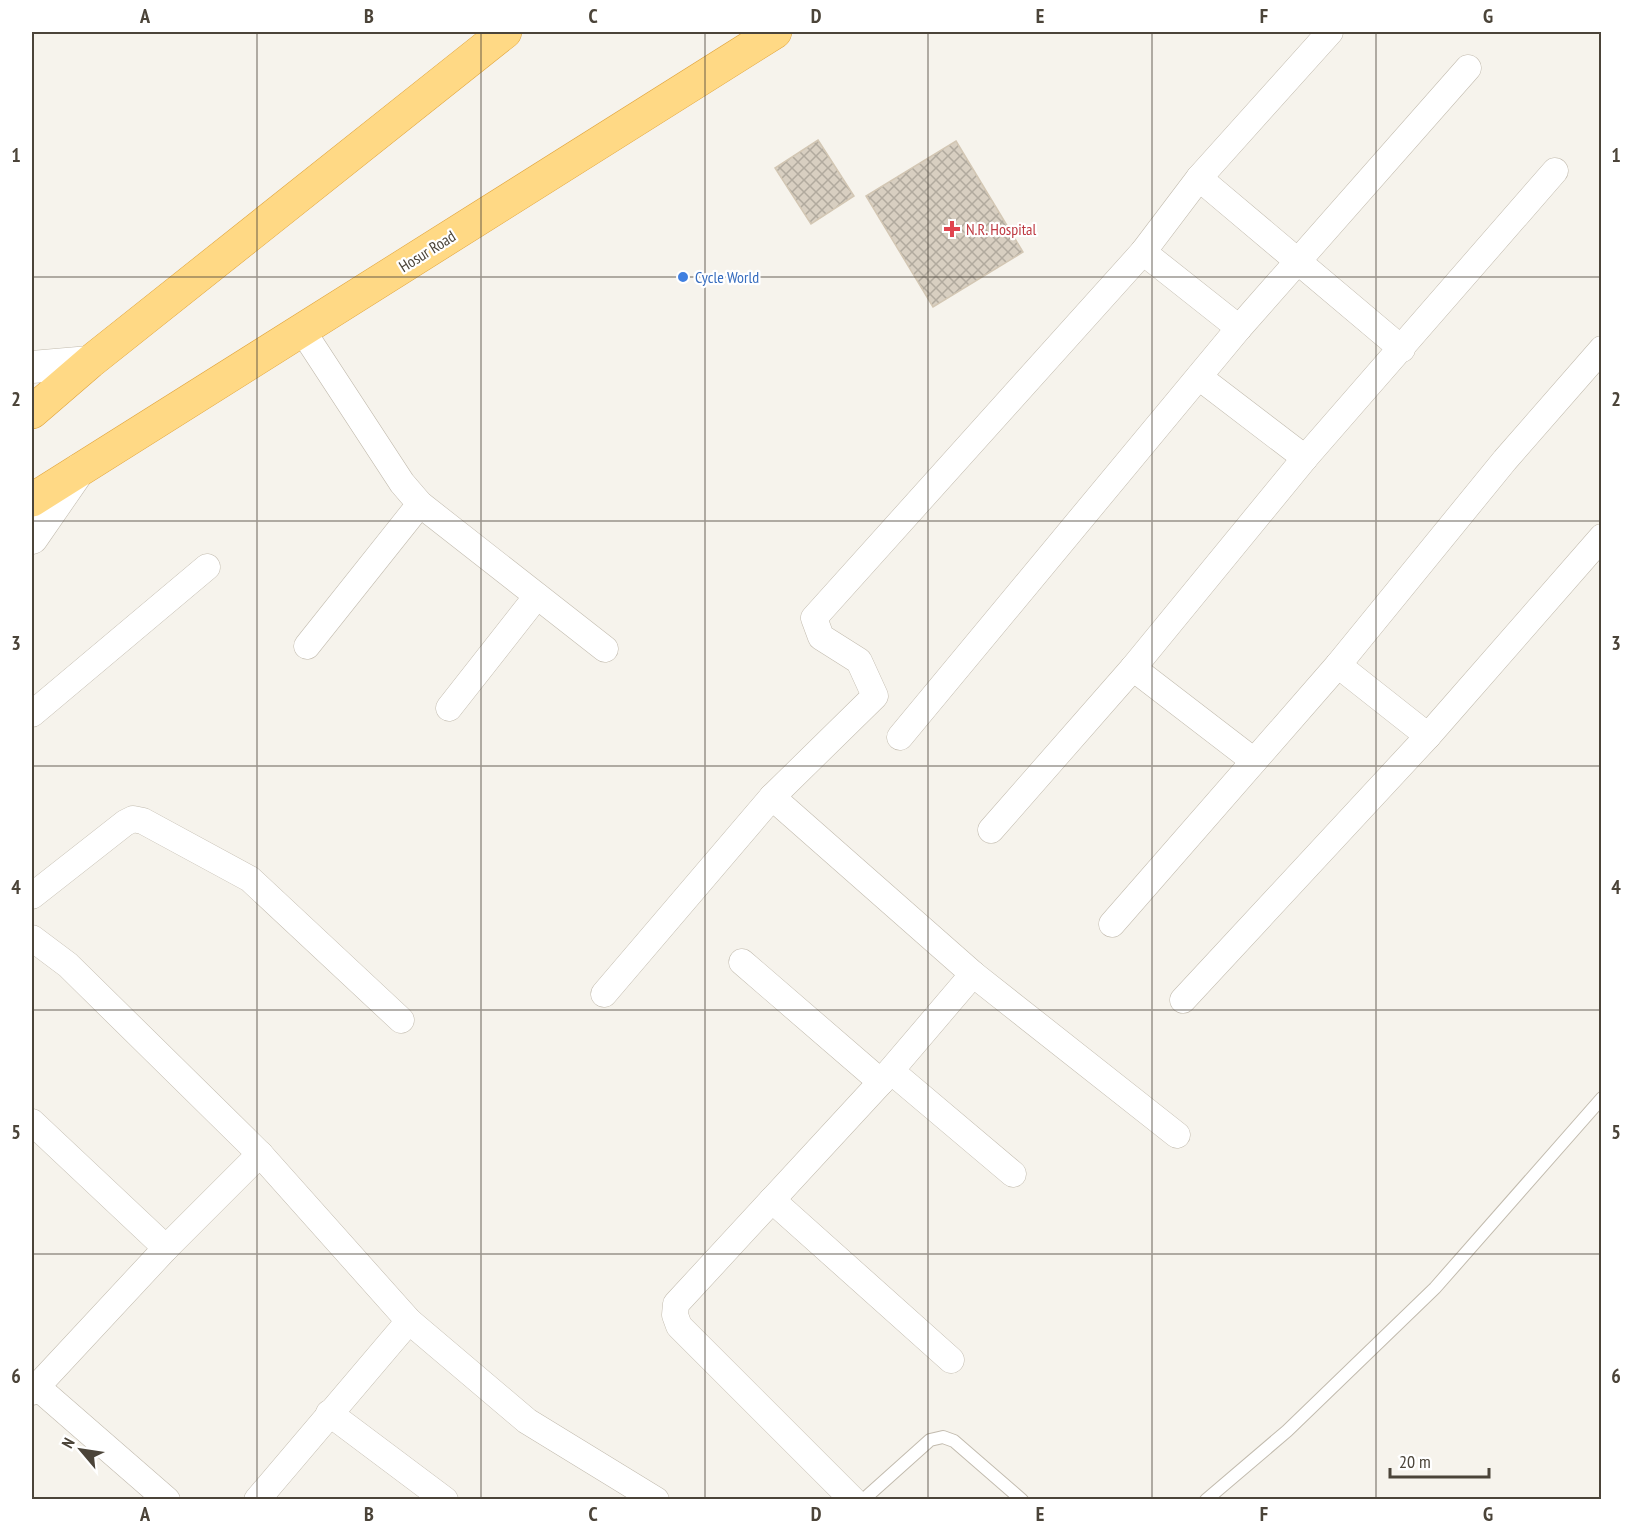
<svg xmlns="http://www.w3.org/2000/svg" width="1633" height="1531" font-family="'PT Sans Narrow',sans-serif">
	<style>
		.building { fill: url(#building-cross-hatch); stroke: #d3c7b4; stroke-width: 1.5 }
		.lines { fill: none; stroke-linecap: round; stroke-linejoin: round }
		.service-casing { stroke: #c2bbae; stroke-width: 14 }
		.minor-casing { stroke: #c2bbae; stroke-width: 27 }
		.tertiary-casing { stroke: #c2bbae; stroke-width: 33 }
		.trunk-casing { stroke: #e0a43c; stroke-width: 34 }
		.service { stroke: #fff; stroke-width: 12 }
		.minor { stroke: #fff; stroke-width: 26 }
		.tertiary { stroke: #fff; stroke-width: 32 }
		.trunk { stroke: #ffd985; stroke-width: 33 }
		.grid { fill: none; stroke: #4b4439; stroke-width: 1.5; stroke-opacity: 0.55 }
		.health-dot { fill: #e0444e; stroke: #fff; stroke-width: 2 }
		.shop-dot { fill: #3f7fe0; stroke: #fff; stroke-width: 2 }
		.labels { text-anchor: middle; dominant-baseline: central; stroke-width: 4.5; stroke-linejoin: round; paint-order: stroke }
		.health-label { font-size: 16px; fill: #be3a42; stroke: #fff; text-anchor: start }
		.street-label { font-size: 16px; fill: #4b4439; stroke: #fff }
		.shop-label { font-size: 16px; fill: #366cbe; stroke: #fff; text-anchor: start }
		.neatline { fill: none; stroke: #4b4439; stroke-width: 2 }
		.grid-label { font-size: 20px; text-anchor: middle; font-weight: bold; fill: #4b4439 }
	</style>
	<defs>
		<pattern id="building-cross-hatch" width="8" height="8" patternUnits="userSpaceOnUse" patternTransform="scale(1.5)"><rect width="8" height="8" fill="#d8cfc1"/><path d="M0 0l8 8M0 8l8-8" fill="none" stroke="#b1aa9e"/></pattern>
	</defs>
	<rect width="100%" height="100%" fill="#f6f3ec"/>
	<g class="building">
		<polygon points="818,140 854,196 811,224 775,168"/>
		<polygon points="956,141 1023,252 933,307 866,196"/>
	</g>
	<g class="lines">
		<defs>
			<g id="service">
				<polyline points="863,1500 930,1440 943,1437 954,1441 1022,1500"/>
				<polyline points="1206,1500 1287,1431 1435,1288 1602,1098"/>
			</g>
			<g id="minor">
				<polyline points="1199,178 1402,349"/>
				<polyline points="1143,252 1239,328"/>
				<polyline points="302,330 402,483 420,504 605,649"/>
				<polyline points="1199,377 1305,458"/>
				<polyline points="307,646 420,504"/>
				<polyline points="1338,665 1428,736 1602,537"/>
				<polyline points="1133,668 1254,761"/>
				<polyline points="449,708 537,596"/>
				<polyline points="32,714 207,567"/>
				<polyline points="900,737 1239,328 1468,68"/>
				<polyline points="991,830 1133,668 1305,458 1555,171"/>
				<polyline points="32,896 125,823 133,819 143,821 250,879 401,1020"/>
				<polyline points="1112,924 1338,665 1505,460 1602,349"/>
				<polyline points="32,938 68,965 260,1154 409,1321 527,1421 656,1500"/>
				<polyline points="742,962 881,1082"/>
				<polyline points="973,974 1177,1135"/>
				<polyline points="604,994 772,797"/>
				<polyline points="1183,1000 1428,736"/>
				<polyline points="891,1071 1013,1174"/>
				<polyline points="32,1122 166,1248"/>
				<polyline points="772,1200 951,1360"/>
				<polyline points="36,1386 167,1500"/>
				<polyline points="32,1392 166,1248 260,1154"/>
				<polyline points="329,1413 445,1500"/>
				<polyline points="257,1500 409,1321"/>
				<polyline points="853,1500 679,1326 675,1315 676,1304 881,1082 973,974 772,797 875,696 859,661 821,637 814,618 1143,252 1199,178 1330,32"/>
			</g>
			<g id="tertiary">
				<polyline points="32,367 90,362"/>
				<polyline points="32,538 79,470"/>
			</g>
			<g id="trunk">
				<polyline points="32,412 90,362 505,32"/>
				<polyline points="32,500 775,32"/>
			</g>
		</defs>
		<use href="#service" class="service-casing"/>
		<use href="#minor" class="minor-casing"/>
		<use href="#tertiary" class="tertiary-casing"/>
		<use href="#trunk" class="trunk-casing"/>
		<use href="#service" class="service"/>
		<use href="#minor" class="minor"/>
		<use href="#tertiary" class="tertiary"/>
		<use href="#trunk" class="trunk"/>
	</g>
	<path class="grid" d="M257,32V1500M481,32V1500M705,32V1500M928,32V1500M1152,32V1500M1376,32V1500M32,277H1602M32,521H1602M32,766H1602M32,1010H1602M32,1254H1602"/>
	<path class="health-dot" d="M949 220h6v6h6v6h-6v6h-6v-6h-6v-6h6z"/>
	<circle class="shop-dot" cx="683" cy="277" r="6"/>
	<g class="labels">
		<g class="health-label">
			<text x="966" y="229">N.R. Hospital</text>
		</g>
		<g class="street-label">
			<text transform="translate(427 251) rotate(-32)">Hosur Road</text>
		</g>
		<g class="shop-label">
			<text x="695" y="277">Cycle World</text>
		</g>
	</g>
	<rect width="1633" height="1531" fill="none" stroke="#ffffff" stroke-width="66"/>
	<g transform="translate(81 1450) rotate(299)" stroke="#ffffff" stroke-width="4.5" paint-order="stroke">
	<path d="M0-4.5L10 22L0 15L-10 22Z" fill="#4b4439"/>
	<text y="-9" font-size="16" font-weight="bold" text-anchor="middle" fill="#4b4439">N</text>
	</g>
	<path d="M1390 1468v9h99v-9" fill="none" stroke="#4b4439" stroke-width="3"/>
	<text x="1399" y="1468" font-size="18" fill="#4b4439" stroke="#ffffff" stroke-width="4.5" paint-order="stroke">20 m</text>
	<rect x="33" y="33" width="1567" height="1465" class="neatline"/>
	<g class="grid-label">
		<text x="145" y="23">A</text>
		<text x="369" y="23">B</text>
		<text x="593" y="23">C</text>
		<text x="816" y="23">D</text>
		<text x="1040" y="23">E</text>
		<text x="1264" y="23">F</text>
		<text x="1488" y="23">G</text>
		<text x="16" y="162">1</text>
		<text x="1616" y="162">1</text>
		<text x="16" y="406">2</text>
		<text x="1616" y="406">2</text>
		<text x="16" y="650">3</text>
		<text x="1616" y="650">3</text>
		<text x="16" y="894">4</text>
		<text x="1616" y="894">4</text>
		<text x="16" y="1139">5</text>
		<text x="1616" y="1139">5</text>
		<text x="16" y="1383">6</text>
		<text x="1616" y="1383">6</text>
		<text x="145" y="1521">A</text>
		<text x="369" y="1521">B</text>
		<text x="593" y="1521">C</text>
		<text x="816" y="1521">D</text>
		<text x="1040" y="1521">E</text>
		<text x="1264" y="1521">F</text>
		<text x="1488" y="1521">G</text>
	</g>
</svg>
